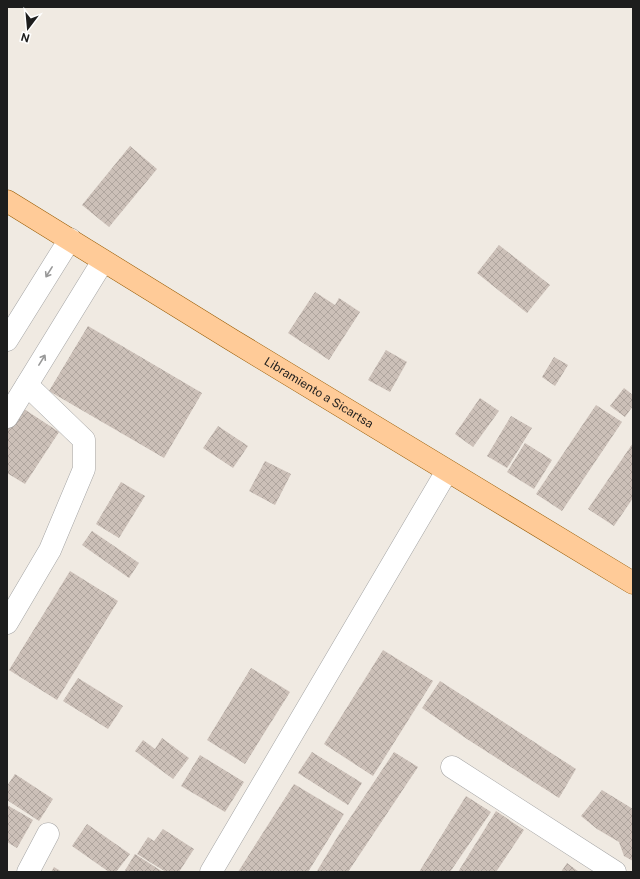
<svg xmlns="http://www.w3.org/2000/svg" width="640" height="879" font-family="'Public Sans',sans-serif">
	<style>
		.building { fill: url(#building-cross-hatch) }
		.lines { fill: none; stroke-linecap: round; stroke-linejoin: round }
		.minor-casing { stroke: #a4a4a4; stroke-width: 23 }
		.major-casing { stroke: #975a00; stroke-width: 23 }
		.minor { stroke: #fff; stroke-width: 22 }
		.major { stroke: #ffcb98; stroke-width: 22 }
		.oneway { stroke: #999 }
		.labels { text-anchor: middle; dominant-baseline: central; stroke-width: 3; stroke-linejoin: round; paint-order: stroke }
		.street-label { font-size: 12px; fill: #1d1d1d; stroke: #fff }
	</style>
	<defs>
		<pattern id="building-cross-hatch" width="8" height="8" patternUnits="userSpaceOnUse"><rect width="8" height="8" fill="#ccc0b8"/><path d="M0 0l8 8M0 8l8-8" fill="none" stroke="#afa59e"/></pattern>
	</defs>
	<rect width="100%" height="100%" fill="#f0eae2"/>
	<g class="building">
		<polygon points="130,146 157,169 109,227 82,205"/>
		<polygon points="499,245 550,285 527,313 477,273"/>
		<polygon points="315,292 335,305 339,298 360,312 329,360 288,333"/>
		<polygon points="88,326 202,393 164,458 49,391"/>
		<polygon points="386,350 407,362 390,392 368,380"/>
		<polygon points="554,357 568,365 555,386 542,377"/>
		<polygon points="624,388 633,395 633,406 625,417 610,406"/>
		<polygon points="480,398 499,411 473,447 455,434"/>
		<polygon points="596,405 622,422 562,511 536,494"/>
		<polygon points="21,407 59,432 25,484 7,473 7,427"/>
		<polygon points="511,416 532,428 507,468 487,456"/>
		<polygon points="218,426 248,446 233,468 203,448"/>
		<polygon points="525,443 552,460 534,489 507,472"/>
		<polygon points="633,443 633,498 614,526 588,509"/>
		<polygon points="265,461 291,474 275,505 249,491"/>
		<polygon points="121,482 145,496 119,538 96,524"/>
		<polygon points="92,531 139,563 129,578 82,545"/>
		<polygon points="70,571 118,601 57,700 9,670"/>
		<polygon points="383,650 433,681 373,776 324,744"/>
		<polygon points="251,668 290,692 245,764 207,740"/>
		<polygon points="78,678 123,706 108,729 63,701"/>
		<polygon points="440,681 576,769 559,798 467,739 422,708"/>
		<polygon points="162,738 189,758 173,779 135,751 143,740 155,749"/>
		<polygon points="312,752 362,783 348,805 298,773"/>
		<polygon points="394,752 418,767 348,872 319,872 317,871 338,836"/>
		<polygon points="200,755 244,782 225,812 181,786"/>
		<polygon points="15,774 53,799 39,821 7,800 7,786"/>
		<polygon points="294,784 344,814 308,872 238,872"/>
		<polygon points="602,790 633,809 633,861 624,856 619,842 597,829 581,816"/>
		<polygon points="466,796 491,812 450,872 419,872"/>
		<polygon points="7,805 33,820 17,848 7,842"/>
		<polygon points="496,811 524,830 496,872 458,872"/>
		<polygon points="87,824 130,854 116,872 109,872 72,846"/>
		<polygon points="163,829 194,849 179,872 166,872 137,854 148,837 154,841"/>
		<polygon points="135,854 163,872 124,872"/>
		<polygon points="567,863 579,872 561,872"/>
		<polygon points="54,867 62,872 51,872"/>
	</g>
	<g class="lines">
		<defs>
			<g id="minor">
				<polyline points="7,340 70,239"/>
				<polyline points="7,417 103,261"/>
				<polyline points="7,623 50,550 84,469 84,440 27,385"/>
				<polyline points="452,767 615,872"/>
				<polyline points="28,872 48,834"/>
				<polyline points="211,872 447,471"/>
			</g>
			<g id="major">
				<path id="s1" d="M7,201L232,340L633,583"/>
			</g>
		</defs>
		<use href="#minor" class="minor-casing"/>
		<use href="#major" class="major-casing"/>
		<use href="#minor" class="minor"/>
		<use href="#major" class="major"/>
	</g>
	<defs><path id="oneway-shaft" d="M-6 0H5M1.5-3L5.5 0L1.5 3" fill="none" stroke-width="1.6" stroke-linecap="round" stroke-linejoin="round"/></defs>
	<g class="oneway">
		<use href="#oneway-shaft" transform="translate(49 272) rotate(122)"/>
		<use href="#oneway-shaft" transform="translate(42 360) rotate(-58)"/>
	</g>
	<g class="labels">
		<g class="street-label">
			<text stroke="none"><textPath href="#s1" startOffset="366">Libramiento a Sicartsa</textPath></text>
		</g>
	</g>
	<rect width="640" height="879" fill="none" stroke="#1d1d1d" stroke-width="16"/>
	<g transform="translate(28 28) rotate(196)" stroke="#ffffff" stroke-width="3" paint-order="stroke">
	<path d="M0-3L7 15L0 10L-7 15Z" fill="#1d1d1d"/>
	<text y="-6" font-size="11" font-weight="bold" text-anchor="middle" fill="#1d1d1d">N</text>
	</g>
</svg>
